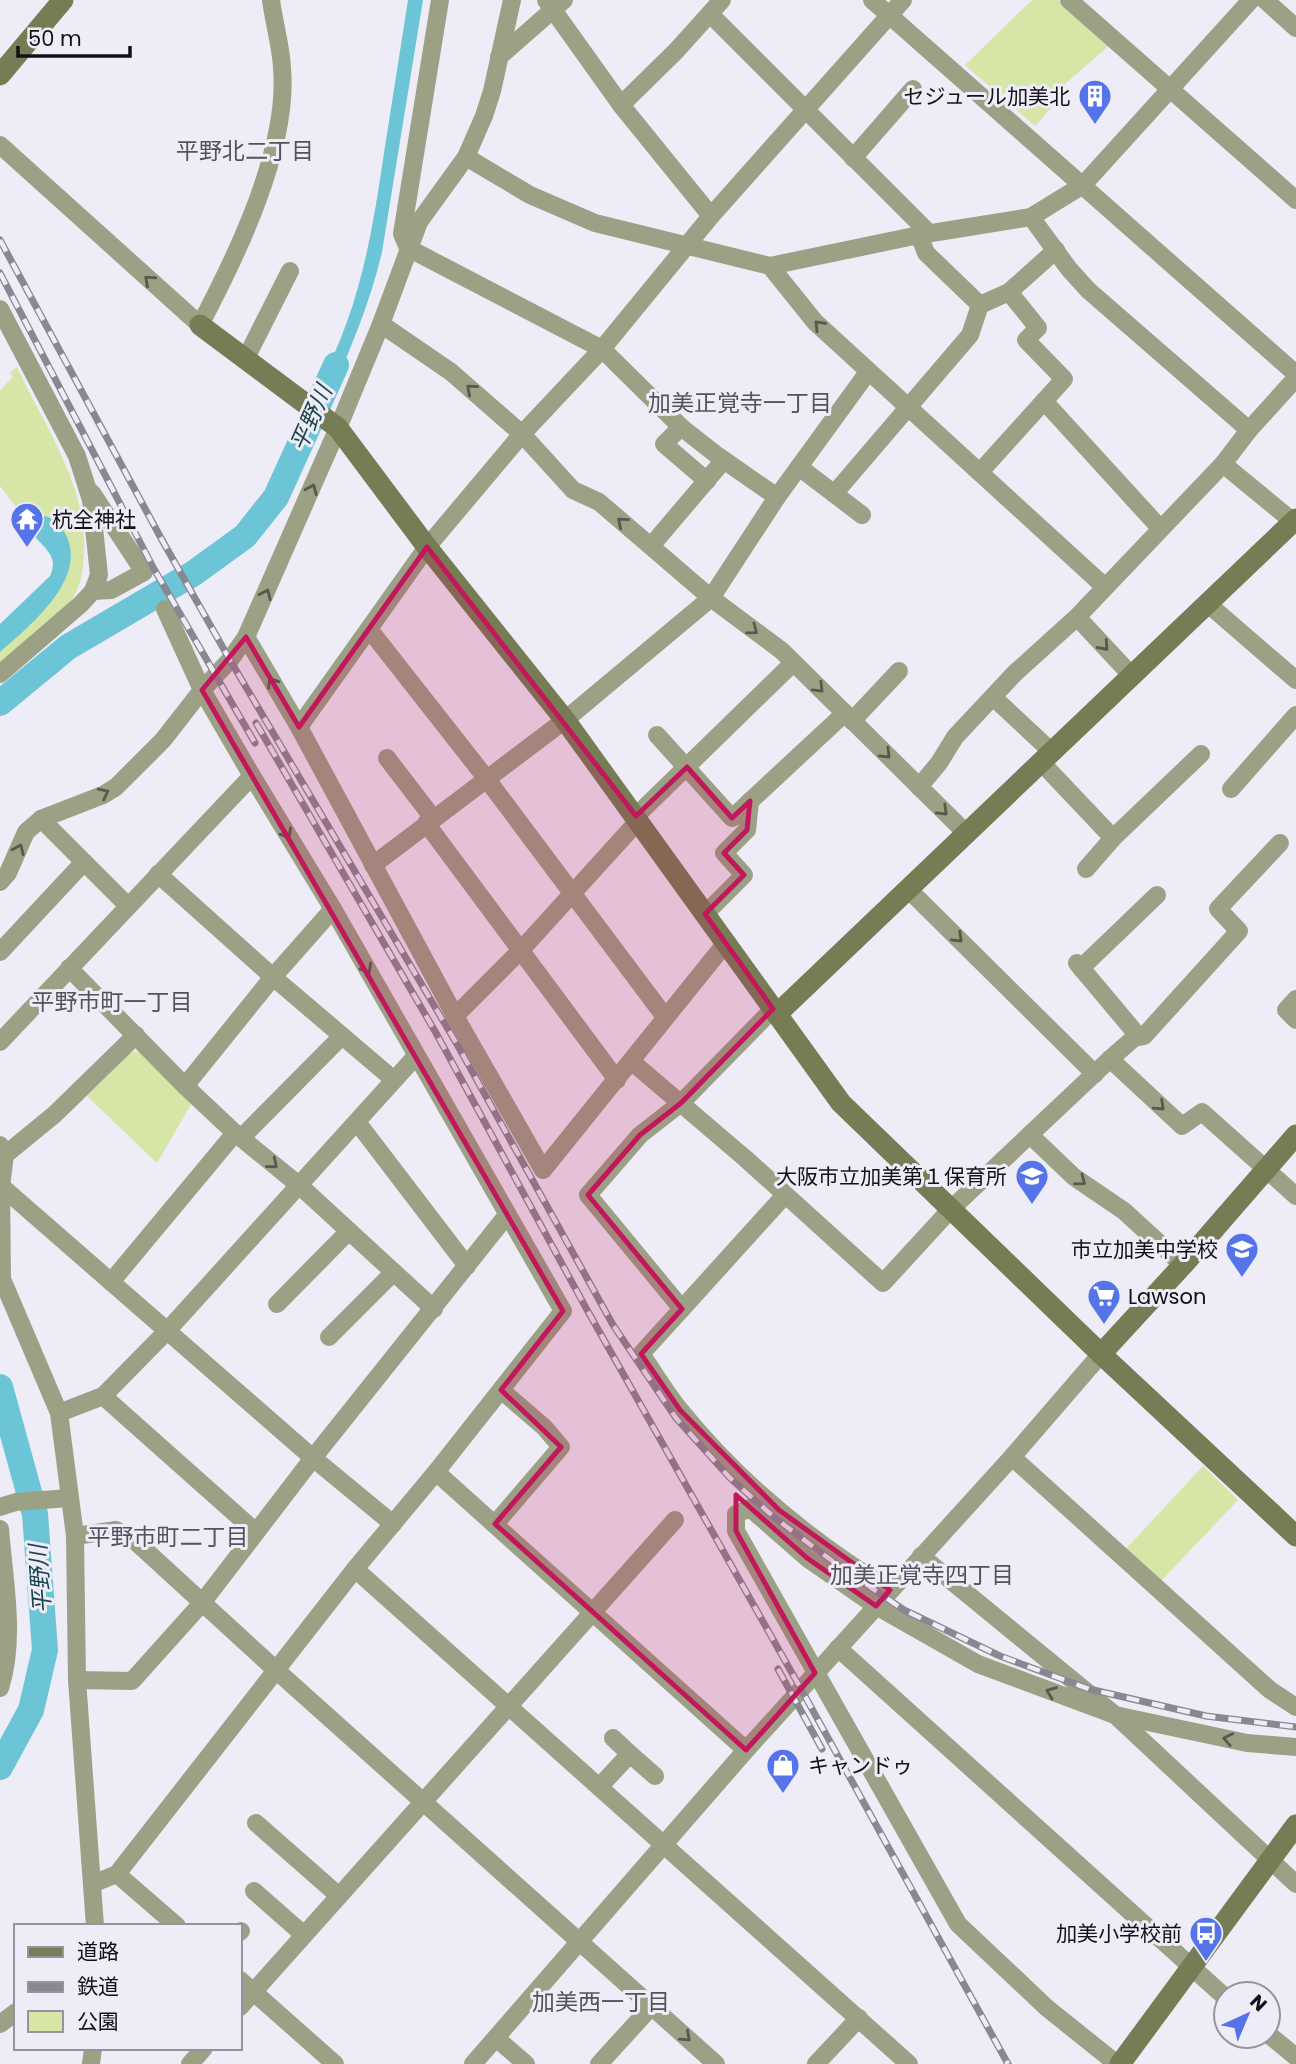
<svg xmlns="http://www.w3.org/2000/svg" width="1296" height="2064" font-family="Poppins,'Noto Sans JP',sans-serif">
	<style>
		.green { fill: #d5e6a6 }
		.water { fill: #6cc5d7 }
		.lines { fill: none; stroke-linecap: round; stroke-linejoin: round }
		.river { stroke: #6cc5d7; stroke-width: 26 }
		.street { stroke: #9ca185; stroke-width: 18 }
		.secondary { stroke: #767c53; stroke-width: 21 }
		.rail-casing { stroke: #898890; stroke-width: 7 }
		.rail { stroke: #edecf7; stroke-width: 4.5; stroke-dasharray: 13; stroke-linecap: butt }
		.oneway { stroke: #57594d }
		.marked { fill: #c2185b; fill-opacity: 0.2; stroke: #c2185b; stroke-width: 5; stroke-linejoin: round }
		.labels { text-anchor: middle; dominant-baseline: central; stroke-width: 6; stroke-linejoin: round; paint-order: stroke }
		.poi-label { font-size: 21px; fill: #121115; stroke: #edecf7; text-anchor: end }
		.neighbourhood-label { font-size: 23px; fill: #54535c; stroke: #edecf7 }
		.water-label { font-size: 23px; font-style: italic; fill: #1b444c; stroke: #edecf7 }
	</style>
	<rect width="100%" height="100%" fill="#edecf7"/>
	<g class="green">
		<polygon points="1032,0 1058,0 1110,45 1046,100 1052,107 1035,126 965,65"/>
		<path d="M17,367C45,428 88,485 84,555C83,569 82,582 74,596C63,615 18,648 0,664V627L51,576L54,558L46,517L27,503L17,508L0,486V390L13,377L10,373Z"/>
		<polygon points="131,1052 140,1052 194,1099 157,1163 87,1096"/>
		<polygon points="1203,1466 1238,1500 1159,1583 1124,1551"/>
	</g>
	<g class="water">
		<path d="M408,0H423L382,252C370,304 349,351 329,400L316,391C359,312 371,241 384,153C392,102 400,51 408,0Z"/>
		<path d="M41,516C49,515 58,522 63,530C93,575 30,626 0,652V624L50,576C61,555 40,546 30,530Z"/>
	</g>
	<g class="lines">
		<g class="river">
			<polyline points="0,703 68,647 194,573 245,536 276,497 336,365"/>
			<polyline points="0,1387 35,1514 45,1650 31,1710 0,1767"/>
		</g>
		<g class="street">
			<polyline points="440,0 402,234 408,248 602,349 681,427 718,456 777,497"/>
			<polyline points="546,0 621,105 711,216"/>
			<polyline points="872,0 1296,374"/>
			<polyline points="1069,0 1296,200"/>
			<polyline points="1265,0 1296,28"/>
			<polyline points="710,14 929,233"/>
			<polyline points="499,57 564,0"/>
			<polyline points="621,105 676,51 722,0"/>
			<path d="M0,145L200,325C237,255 289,148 282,68C281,46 274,23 271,0"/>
			<polyline points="466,157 530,195 595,223 770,266 919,235 1031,217 1083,185 1251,0"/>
			<polyline points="853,158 913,89"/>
			<polyline points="1031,217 1069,269 1088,290 1249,430"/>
			<polyline points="919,235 926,253 980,305"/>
			<polyline points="770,266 815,322 1105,587"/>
			<polyline points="0,309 77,456 91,500 99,575 93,591 81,604 0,674"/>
			<polyline points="381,324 451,372 522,434 573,490 599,502 711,598 782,651 967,834"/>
			<polyline points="246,358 290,271"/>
			<polyline points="1044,401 1160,528"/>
			<polyline points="681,427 664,444 707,481"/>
			<polyline points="1223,464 1296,524"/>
			<polyline points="799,467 862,515"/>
			<polyline points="980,472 1064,379 1026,340 1038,328 1009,292"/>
			<polyline points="92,493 144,572 111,590 93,591"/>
			<polyline points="834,494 970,335 980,305 1009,292 1056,250"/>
			<polyline points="651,546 724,460"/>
			<polyline points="1208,604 1296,680"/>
			<polyline points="1077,617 1132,676"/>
			<polyline points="369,629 486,778 665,1017"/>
			<polyline points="246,637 299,727 455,1016 543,1170 725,944"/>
			<polyline points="993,697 1052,752"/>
			<polyline points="852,721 899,671"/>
			<polyline points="299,727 427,547 522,434 602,349 711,216 903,0"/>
			<polyline points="657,735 732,818 845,713"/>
			<polyline points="387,758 433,818"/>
			<polyline points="1042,763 1113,838"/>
			<polyline points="919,787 939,763 955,737 1015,673 1077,617 1223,464 1249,430 1296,378"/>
			<polyline points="1231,789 1296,715"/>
			<polyline points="636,816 793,663"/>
			<polyline points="41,819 128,906"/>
			<polyline points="426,823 617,1080"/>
			<polyline points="373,865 565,720 711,598 777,497 868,372"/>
			<polyline points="1086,869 1113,838 1201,754"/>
			<polyline points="158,874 273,977 394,1080"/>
			<polyline points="0,882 8,873 26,832 41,819 103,795 116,787 163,740 202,690 230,660 246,637 338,428 381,324 419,222 466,157 484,116 492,91 512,0"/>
			<polyline points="909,890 1095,1074"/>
			<polyline points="705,914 744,875 724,853 747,830 750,801"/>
			<polyline points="0,952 84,862"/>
			<polyline points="1077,963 1134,1031 1134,1038"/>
			<polyline points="69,968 185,1086 235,1133 300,1186 434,1309"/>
			<polyline points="1081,968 1157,895"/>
			<polyline points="1296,999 1286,1010 1296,1020"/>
			<polyline points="455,1016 521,950 639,820"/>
			<polyline points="0,1042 252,776"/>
			<polyline points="1110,1059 1182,1126 1202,1112 1296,1196"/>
			<polyline points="631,1061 746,1159 883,1283 950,1210 1110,1059 1134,1038 1144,1036 1239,931 1218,909 1280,843"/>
			<polyline points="185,1086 273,977 333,909"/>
			<polyline points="357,1122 467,1266"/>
			<polyline points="1030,1135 1074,1177 1124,1211 1183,1265"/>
			<polyline points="241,1138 342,1036"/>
			<polyline points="0,1145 5,1155 1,1186 2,1279 59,1413 75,1536 77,1680 95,1926"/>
			<polyline points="5,1155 55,1114 136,1035"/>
			<polyline points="1,1186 313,1458 393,1524"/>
			<path d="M785,1195L641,1354C654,1372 666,1393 680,1410C738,1482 812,1542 890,1590"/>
			<polyline points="111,1282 235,1133"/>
			<polyline points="277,1304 349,1231"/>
			<polyline points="682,1309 588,1195 640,1135 681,1103 773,1009"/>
			<polyline points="329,1337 394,1272"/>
			<polyline points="103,1396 256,1532"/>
			<polyline points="59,1413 103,1396 167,1331 416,1056"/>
			<polyline points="1012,1457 1270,1690 1296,1707"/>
			<polyline points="436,1472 746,1750"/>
			<polyline points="0,1507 16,1502 69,1498"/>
			<polyline points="495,1524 561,1447 544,1427 501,1390"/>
			<path d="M0,1529C4,1581 16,1638 0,1688"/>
			<polyline points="75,1536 116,1530 134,1540 277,1671 716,2064"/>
			<polyline points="921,1556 1115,1715 1296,1884"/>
			<polyline points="355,1569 909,2064"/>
			<polyline points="838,1648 1226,1998"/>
			<polyline points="77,1680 132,1681 202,1603 313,1458 507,1215"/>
			<polyline points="613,1738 630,1754"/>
			<polyline points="599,1787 630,1754 655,1776"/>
			<polyline points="256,1823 339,1896"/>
			<polyline points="117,1874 177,1926"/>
			<polyline points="92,1884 117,1874 355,1569 436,1472 563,1311 333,909 252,776 202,690 165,609"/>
			<polyline points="254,1891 304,1935"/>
			<polyline points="240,1932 241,1931"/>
			<polyline points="240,1980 335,2064"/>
			<polyline points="240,2007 675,1520"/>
			<polyline points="0,2024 16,2012"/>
			<polyline points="1268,2034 1296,2057"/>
			<polyline points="496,2038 526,2064"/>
			<polyline points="91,2064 93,2048"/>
			<polyline points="190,2064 204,2048"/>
			<polyline points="473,2064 746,1750 1012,1457 1101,1354"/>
			<polyline points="599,2064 651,2007"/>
			<polyline points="816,2064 859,2018"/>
			<polyline points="1117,2064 1047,2008 958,1924 736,1531 736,1514 750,1508 807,1558 876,1606 978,1664 1115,1715 1247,1743 1296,1747"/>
		</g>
		<g class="secondary">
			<polyline points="0,75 63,0"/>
			<polyline points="200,325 338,428 427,547 565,720 841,1103 1101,1354 1296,1536"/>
			<polyline points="777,1014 1296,519"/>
			<polyline points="1101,1354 1183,1265 1296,1135"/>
			<polyline points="1120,2064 1296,1825"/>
		</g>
		<defs>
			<g id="rail">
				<polyline points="0,240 162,540 230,660 458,1046 613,1325 676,1418 730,1478 775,1518 839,1566 904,1610 1000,1656 1089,1689 1206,1716 1296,1727"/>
				<polyline points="0,273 154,569 255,743"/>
				<polyline points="256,723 436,1033 586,1308 801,1689 1008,2064"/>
				<polyline points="778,1669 822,1749"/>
			</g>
		</defs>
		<use href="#rail" class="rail-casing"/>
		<use href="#rail" class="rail"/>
	</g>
	<defs><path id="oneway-chevron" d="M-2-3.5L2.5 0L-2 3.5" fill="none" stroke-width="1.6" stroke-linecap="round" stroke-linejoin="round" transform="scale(1.75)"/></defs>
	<g class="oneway">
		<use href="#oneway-chevron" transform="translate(149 280) rotate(-138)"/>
		<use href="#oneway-chevron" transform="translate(819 325) rotate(-134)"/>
		<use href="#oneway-chevron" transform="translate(471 389) rotate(-139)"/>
		<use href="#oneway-chevron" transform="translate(312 489) rotate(-67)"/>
		<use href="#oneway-chevron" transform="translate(622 522) rotate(-140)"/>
		<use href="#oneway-chevron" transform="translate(266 594) rotate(-66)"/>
		<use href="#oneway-chevron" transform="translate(753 630) rotate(37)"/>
		<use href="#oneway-chevron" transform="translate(1104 646) rotate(48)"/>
		<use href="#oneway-chevron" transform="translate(272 682) rotate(-121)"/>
		<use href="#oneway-chevron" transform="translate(819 688) rotate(45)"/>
		<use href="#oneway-chevron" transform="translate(886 754) rotate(45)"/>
		<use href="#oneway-chevron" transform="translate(104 793) rotate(-27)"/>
		<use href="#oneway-chevron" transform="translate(943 811) rotate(44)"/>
		<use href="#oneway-chevron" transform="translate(287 834) rotate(59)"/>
		<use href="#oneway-chevron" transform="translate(19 849) rotate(-66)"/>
		<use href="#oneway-chevron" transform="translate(958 938) rotate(44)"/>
		<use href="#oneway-chevron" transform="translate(367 969) rotate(60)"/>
		<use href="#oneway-chevron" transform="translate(1160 1106) rotate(43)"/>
		<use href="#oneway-chevron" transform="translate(273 1164) rotate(39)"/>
		<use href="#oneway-chevron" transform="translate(1081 1181) rotate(37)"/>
		<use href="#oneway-chevron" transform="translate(1051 1692) rotate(-159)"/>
		<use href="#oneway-chevron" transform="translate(1228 1739) rotate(-168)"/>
		<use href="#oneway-chevron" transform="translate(686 2037) rotate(42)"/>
	</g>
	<path class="marked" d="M427,547L636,816L687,767L732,818L750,801L747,830L724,853L744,875L705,914L773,1009L681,1103L640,1135L588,1195L682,1309L641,1354L680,1410L779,1510L890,1590L876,1606L807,1558L736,1495V1531L815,1673L746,1750L495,1524L561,1447L501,1390L563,1311L202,690L246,637L299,727Z"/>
	<defs>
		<symbol id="building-pin" viewBox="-11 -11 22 30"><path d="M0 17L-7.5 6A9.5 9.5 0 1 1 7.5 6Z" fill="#5674ea" stroke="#edecf7"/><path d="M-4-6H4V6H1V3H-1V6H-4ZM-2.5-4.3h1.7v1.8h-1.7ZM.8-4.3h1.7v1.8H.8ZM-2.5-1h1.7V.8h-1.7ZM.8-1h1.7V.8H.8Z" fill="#fff"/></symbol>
		<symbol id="temple-pin" viewBox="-11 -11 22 30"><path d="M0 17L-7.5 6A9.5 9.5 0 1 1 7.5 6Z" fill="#5674ea" stroke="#edecf7"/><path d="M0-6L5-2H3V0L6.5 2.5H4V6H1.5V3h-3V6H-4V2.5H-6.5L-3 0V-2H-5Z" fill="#fff"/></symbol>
		<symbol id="school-pin" viewBox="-11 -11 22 30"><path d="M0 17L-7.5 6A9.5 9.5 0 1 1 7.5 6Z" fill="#5674ea" stroke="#edecf7"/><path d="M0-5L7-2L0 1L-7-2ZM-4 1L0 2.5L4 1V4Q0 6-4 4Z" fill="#fff"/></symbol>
		<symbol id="supermarket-pin" viewBox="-11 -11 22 30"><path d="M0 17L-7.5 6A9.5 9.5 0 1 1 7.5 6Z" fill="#5674ea" stroke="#edecf7"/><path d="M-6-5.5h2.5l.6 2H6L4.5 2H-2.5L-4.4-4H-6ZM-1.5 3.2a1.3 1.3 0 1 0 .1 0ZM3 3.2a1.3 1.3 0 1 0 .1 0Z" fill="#fff"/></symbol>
		<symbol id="shop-pin" viewBox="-11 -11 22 30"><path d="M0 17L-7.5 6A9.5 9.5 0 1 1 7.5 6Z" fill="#5674ea" stroke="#edecf7"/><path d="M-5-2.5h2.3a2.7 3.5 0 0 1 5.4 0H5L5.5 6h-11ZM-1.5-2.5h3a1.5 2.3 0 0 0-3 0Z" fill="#fff"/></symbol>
		<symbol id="bus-pin" viewBox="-11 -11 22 30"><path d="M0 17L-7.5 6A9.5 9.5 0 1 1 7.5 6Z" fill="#5674ea" stroke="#edecf7"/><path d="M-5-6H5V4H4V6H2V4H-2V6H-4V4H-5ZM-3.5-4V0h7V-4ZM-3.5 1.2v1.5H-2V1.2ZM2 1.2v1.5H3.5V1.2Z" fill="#fff"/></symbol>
	</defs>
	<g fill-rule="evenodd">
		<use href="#building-pin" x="1076" y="77" width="38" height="52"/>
		<use href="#temple-pin" x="8" y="500" width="38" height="52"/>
		<use href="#school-pin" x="1013" y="1157" width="38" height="52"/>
		<use href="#school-pin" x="1223" y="1230" width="38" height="52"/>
		<use href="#supermarket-pin" x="1085" y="1277" width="38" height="52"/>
		<use href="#shop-pin" x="764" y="1746" width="38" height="52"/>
		<use href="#bus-pin" x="1187" y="1914" width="38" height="52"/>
	</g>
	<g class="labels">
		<g class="poi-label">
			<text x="1070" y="96">セジュール加美北</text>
			<text x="52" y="519" text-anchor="start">杭全神社</text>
			<text x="1007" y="1176">大阪市立加美第１保育所</text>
			<text x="1218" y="1249">市立加美中学校</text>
			<text x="1128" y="1296" text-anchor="start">Lawson</text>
			<text x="808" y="1765" text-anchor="start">キャンドゥ</text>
			<text x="1182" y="1933">加美小学校前</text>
		</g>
		<g class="neighbourhood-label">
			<text x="245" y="151">平野北二丁目</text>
			<text x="740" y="403">加美正覚寺一丁目</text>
			<text x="112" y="1002">平野市町一丁目</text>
			<text x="168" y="1537">平野市町二丁目</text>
			<text x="922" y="1575">加美正覚寺四丁目</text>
			<text x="601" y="2002">加美西一丁目</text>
		</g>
		<g class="water-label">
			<text transform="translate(311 418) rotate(-66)">平野川</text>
			<text transform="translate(40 1579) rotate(-94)">平野川</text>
		</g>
	</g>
	<rect x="14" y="1924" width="228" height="126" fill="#edecf7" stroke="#95949d" stroke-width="2"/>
	<rect x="28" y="1947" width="35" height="10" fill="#767c53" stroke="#95949d" stroke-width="2"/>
	<text x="77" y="1959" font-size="21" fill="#121115">道路</text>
	<rect x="28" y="1982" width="35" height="10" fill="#898890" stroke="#95949d" stroke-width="2"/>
	<text x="77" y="1994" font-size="21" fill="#121115">鉄道</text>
	<rect x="28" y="2011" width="35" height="21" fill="#d5e6a6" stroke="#95949d" stroke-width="2"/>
	<text x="77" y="2029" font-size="21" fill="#121115">公園</text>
	<g transform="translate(1247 2015) rotate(44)"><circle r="33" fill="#edecf7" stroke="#95949d" stroke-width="2"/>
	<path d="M0-5L12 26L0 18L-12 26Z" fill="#5674ea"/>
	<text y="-10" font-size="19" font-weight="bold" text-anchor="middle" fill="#121115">N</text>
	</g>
	<path d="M18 46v10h112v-10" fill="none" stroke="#121115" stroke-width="3.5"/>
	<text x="28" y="46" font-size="21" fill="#121115" stroke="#edecf7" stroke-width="5" paint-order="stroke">50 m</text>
</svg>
